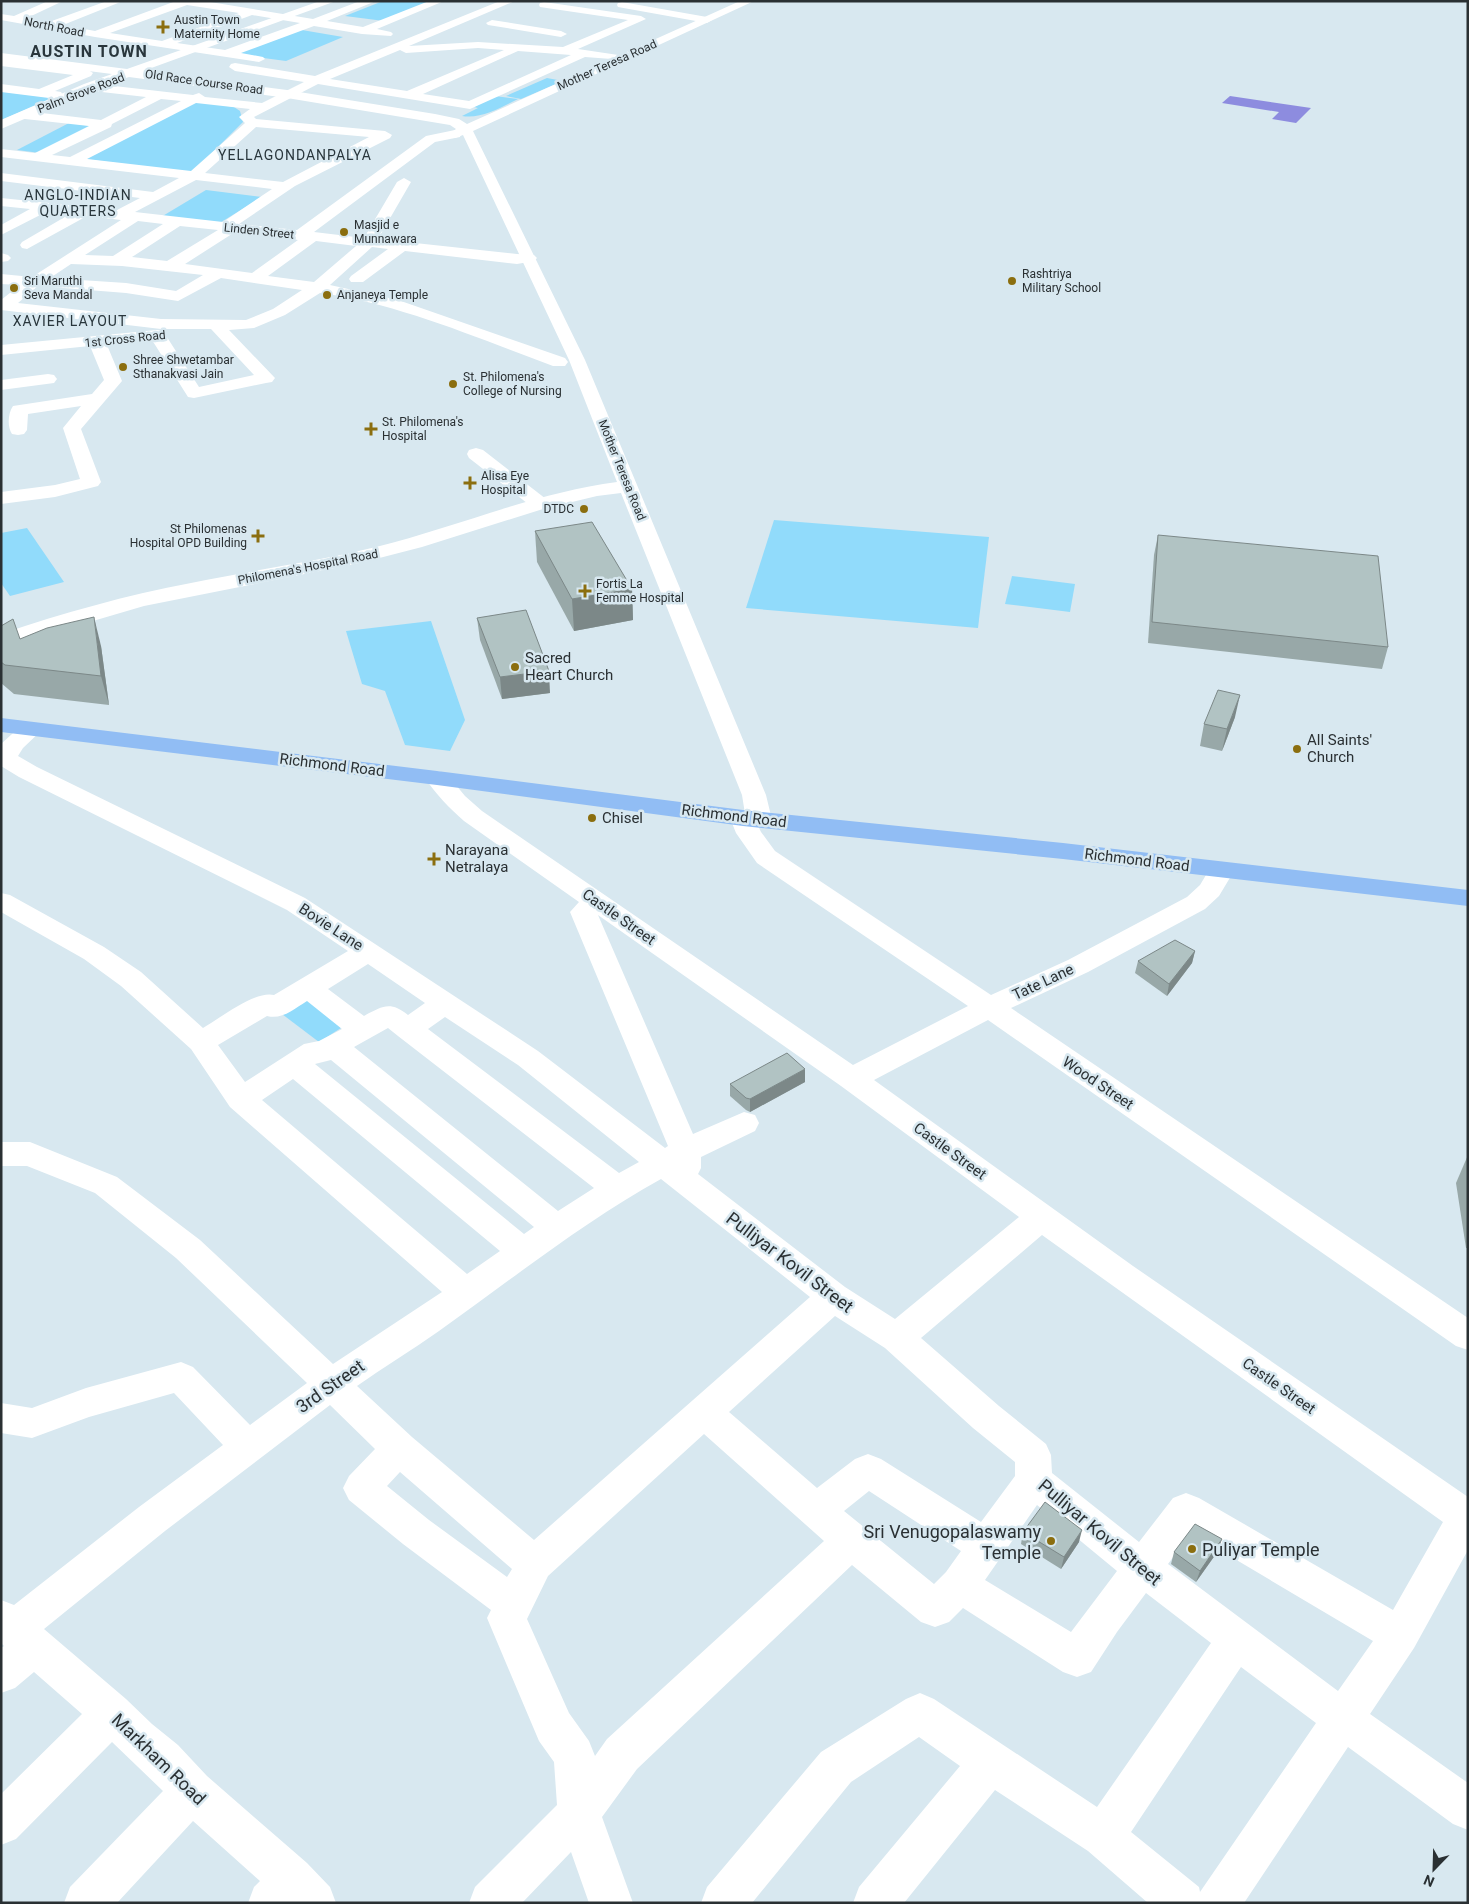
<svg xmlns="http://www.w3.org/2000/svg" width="1469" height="1904" font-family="Roboto,sans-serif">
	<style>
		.green { fill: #91dbfb }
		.water { fill: #8d8cdf }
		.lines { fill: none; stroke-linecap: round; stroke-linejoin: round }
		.minor { fill: #fff; fill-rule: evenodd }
		.tertiary { fill: #fff; fill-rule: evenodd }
		.primary { fill: #91bdf4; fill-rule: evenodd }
		.wall { fill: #98a8a8 }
		.shaded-wall { fill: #7c8888 }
		.building { fill: #b1c3c3; stroke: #7c8888 }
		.poi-dot { fill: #8b6e0f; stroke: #d8e8f0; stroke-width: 2 }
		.labels { text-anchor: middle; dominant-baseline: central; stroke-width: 5; stroke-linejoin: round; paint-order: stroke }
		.far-poi-label { font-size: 12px; fill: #2a3033; stroke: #d8e8f0; text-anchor: start }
		.far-street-label { font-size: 12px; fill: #2a3033; stroke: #d8e8f0 }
		.far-neighbourhood-label { font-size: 14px; letter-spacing: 1px; fill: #29363c; stroke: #d8e8f0 }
		.poi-label { font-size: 15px; fill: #2a3033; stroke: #d8e8f0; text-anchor: start }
		.street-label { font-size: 15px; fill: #2a3033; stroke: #d8e8f0 }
		.far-district-label { font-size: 16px; font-weight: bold; letter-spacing: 1px; fill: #29363c; stroke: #d8e8f0 }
		.near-street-label { font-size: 18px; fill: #2a3033; stroke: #d8e8f0 }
		.near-poi-label { font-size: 18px; fill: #2a3033; stroke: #d8e8f0; text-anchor: end }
	</style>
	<rect width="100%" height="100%" fill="#d8e8f0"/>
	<g class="green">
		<polygon points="383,1 436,1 384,21 345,16"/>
		<polygon points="296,29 343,37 286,61 234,54"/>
		<polygon points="547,78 563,81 521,99 506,96"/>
		<polygon points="1,90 56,97 1,120"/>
		<path d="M495,96L518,99C500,108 482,119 462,116L478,108L474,107Z"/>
		<polygon points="196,101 234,107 240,111 243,122 192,173 85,159"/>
		<polygon points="69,123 92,126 40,153 17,150"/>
		<polygon points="206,190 262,197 218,224 161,217"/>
		<polygon points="774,520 989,537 978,628 746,608"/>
		<polygon points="27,528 64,582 10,596 1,583 1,533"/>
		<polygon points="1012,576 1075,584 1070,612 1005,604"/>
		<polygon points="431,621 465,720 450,751 405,745 385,691 362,684 346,631"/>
		<polygon points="308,988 352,1021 319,1042 274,1008"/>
	</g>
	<polygon class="water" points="1230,96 1311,108 1296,123 1272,119 1279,112 1222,103"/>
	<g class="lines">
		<g class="minor">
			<path d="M48,1H63L27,18L49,22L107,1H123L63,25L95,31L176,1H204L313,19L360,1H376L327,21L363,27L429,1H444L377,29L391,32L393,34L391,36L362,34L314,26L241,53L263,57L265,59L259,62L95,37L1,20V14L14,16ZM187,5L239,13L162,41L110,33ZM252,15L300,23L225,50L177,43Z"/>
			<path d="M500,1H515L409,46L478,42L563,47L628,20L540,7L539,5L540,3L544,2L641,16L646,19L578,49L625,56L627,58L625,60L585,57L470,109L318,84L254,117L256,119L385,131L392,135L390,138L295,186L239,224L297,230L426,136L455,130L460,131L461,134L460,137L435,142L314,232L364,238L397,182L404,178L411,182L378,239L517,254L534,255L537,258L534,261L517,264L405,251L363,282H351L349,279L351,276L388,249L372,247L330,285L398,300L565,358L568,362L565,366H553C477,338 400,304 320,293L285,315L254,328L229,330L275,378L272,382L266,383L194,398L188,397L152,340L107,345L122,381L81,429L101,482L98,486L55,497L1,504V492L55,485L80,479L63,428L81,406L28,414L27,430L24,434L18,435L12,434C7,427 8,413 13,406L92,394L104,380L90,346L1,355V345L157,330L163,331L199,387L254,375L211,329H161L1,310V300L20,285L1,284V274L32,277L121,220L87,216L27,249L22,248L20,245L22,242L70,214L48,211L1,235V225L30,209L1,206V198L117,210L140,198L1,181V173L153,192L179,178L1,157V149L35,153L89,126L25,119L21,118L19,115L21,112L25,111L101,120L146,97L84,90L82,87L88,83L193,95L199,93L205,97L262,103L304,82L235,71L229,67L231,64L235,63L315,76ZM478,48L504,50L407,91L330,79L400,50L406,53ZM518,51L571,55L469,101L423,94ZM161,99L181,101L70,157L52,155L111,127L112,124ZM196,103L250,109L239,117L245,123L191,171L87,159ZM256,127L369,137L283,182L205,173ZM196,180L272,189L223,222L135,212ZM138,221L163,224L113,256L85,255ZM180,226L218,230L167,261L132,257ZM235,232L293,239L298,240L252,273L185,264ZM316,241L356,246L314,282L268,276ZM71,264L122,266L203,275L176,291L126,283L50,278ZM221,278L302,290L273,309L246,320L161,319L18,303L38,286L126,293L178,301Z"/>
			<polygon points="622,2 707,17 712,20 707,23 618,7 617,5 618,3"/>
			<polygon points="492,20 561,31 567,34 561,37 488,25 486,23"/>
			<polygon points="1,59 87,69 93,73 91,76 55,91 61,92 63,95 57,99 1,92 1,84 39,89 73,75 1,66"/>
			<polygon points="1,253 8,255 11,258 8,261 1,262"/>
			<polygon points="48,374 54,375 57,379 54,383 1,390 1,380"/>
			<polygon points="476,448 483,450 546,499 549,503 546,507 539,509 532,507 469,458 467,454 469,450"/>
			<path d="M31,722L39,724L43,729L23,748L18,756L37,767L305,898L538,1051L665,1148L668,1146L570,912L579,902L464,821C449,808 436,794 425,778L428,773L437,771L446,773L465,796L482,811L853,1065L968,1006L757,863L736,833L730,818L734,813L743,810L752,813L761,832L775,851L991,995L1068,960L1187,897L1200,885L1212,865L1221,863L1230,865L1234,871L1219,896L1205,909L1088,972L1011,1008L1468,1318V1350L1456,1346L988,1020L874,1080L1133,1266L1468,1497V1550L1414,1648L1370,1714L1468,1783V1830L1453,1824L1348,1747L1244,1903H1148L1088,1851L995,1790L904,1903H853L859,1887L960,1766L919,1737L851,1782L752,1903H701L707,1887L821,1752L906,1699L920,1693L934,1699L1097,1807L1211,1643L1146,1593L1117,1632L1091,1672L1077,1677L1063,1672L963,1608L949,1622L935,1627L921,1622L852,1565L637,1769L602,1817L633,1903H589L571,1852L522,1903H469L475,1887L557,1805L554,1762L539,1741L487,1618L491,1610L403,1544L349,1500L343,1488L349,1476L375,1449L330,1405L165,1531L44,1629L126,1699L152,1724L178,1745L207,1776L307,1863L330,1887L336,1903H248L254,1887L260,1881L193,1821L117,1903H64L70,1887L163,1791L112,1742L16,1839L1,1845V1794L82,1714L34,1672L15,1688L1,1693V1648L4,1646L1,1643V1600L14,1605L139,1507L223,1445L174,1393L89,1417L32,1438L1,1433V1403L32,1408L86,1388L181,1362L193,1367L250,1425L307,1383L176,1258L95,1193L27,1166H1V1142H30L117,1177L200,1240L333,1364L442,1292L230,1107L191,1049L121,986L84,959L1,912V893L10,895L104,947L141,972L203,1028C220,1018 256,990 274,995L348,951L287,910L19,777L1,766V744L23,724ZM598,915L841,1086L1019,1217L895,1319L845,1287L698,1174L701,1168V1157L755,1131L759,1123L755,1115L744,1112L693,1134ZM368,964L425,1003L408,1015C390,1001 383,1006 364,1016L328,989ZM307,1001L342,1029L319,1041L304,1044L245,1082L218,1045L267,1016C282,1020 294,1009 307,1001ZM445,1017L518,1065L639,1162L619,1173L428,1029ZM388,1028L398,1036L594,1188L558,1211L354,1047ZM331,1060L534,1227L524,1234L315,1064ZM293,1079L500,1251L467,1274L262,1100ZM661,1179L810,1297L534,1540L412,1437L357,1386C384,1367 412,1350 439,1331C512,1279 582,1223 661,1179ZM1042,1235L1443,1522L1393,1610L1199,1498L1186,1493L1173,1498L1139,1542L1052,1473L1051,1455L1046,1444L999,1406L921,1338ZM835,1316L885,1348L973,1428L1015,1462V1476L981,1522L881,1459L868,1454L855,1459L817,1488L729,1412ZM704,1434L824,1541L607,1739L595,1756L589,1741L569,1713L527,1619L548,1576ZM400,1472L512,1569L507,1577L429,1520L387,1486ZM869,1491L961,1551L946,1572L934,1584L844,1511ZM1037,1505L1117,1571L1071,1632L985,1580ZM1191,1533L1373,1641L1338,1691L1168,1564ZM1241,1667L1316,1723L1200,1892L1199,1887L1131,1832Z"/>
		</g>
		<path class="tertiary" d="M320,1H336L143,71L287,90L435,114L459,119L467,124L740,1H754L473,131L585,360L766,795L772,820L768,825L759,828L750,825L746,820L742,795L621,493L597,496L543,509L422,547L360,563L144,606L1,648V634C63,613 127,595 191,583C253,570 315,562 376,547C457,527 534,493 617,482L569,360L463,135L455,138L450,137L449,134L456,129L450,125L287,98L129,77L92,90L1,129V120L84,84L112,74L1,60V53L127,69Z"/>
		<polygon class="primary" points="1,718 437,771 743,810 1063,843 1468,890 1468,906 1063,859 743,826 437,785 1,732"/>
	</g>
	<g class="wall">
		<polygon points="535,531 632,589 633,620 574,631 537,562"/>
		<polygon points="1158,535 1388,647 1382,669 1148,643 1154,555"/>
		<polygon points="477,618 550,693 502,699 480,640"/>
		<polygon points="1,626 20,639 101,646 109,705 14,694 1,683"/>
		<polygon points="1235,717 1222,751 1200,746 1204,724"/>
		<polygon points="1195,951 1192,963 1167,996 1135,973 1138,961"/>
		<polygon points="805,1082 750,1112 746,1110 730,1096 730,1084"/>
		<polygon points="1468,1155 1468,1248 1466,1248 1456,1183"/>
		<polygon points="1023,1532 1079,1542 1061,1569 1021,1544"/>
		<polygon points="1218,1551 1196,1582 1171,1564 1174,1552"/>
	</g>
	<g class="shaded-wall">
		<polygon points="632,589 633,620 574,631 572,599"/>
		<polygon points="94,617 101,646 109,705 101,676"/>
		<polygon points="549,671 550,693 502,699 500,677"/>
		<polygon points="1240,695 1235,717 1222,751 1227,729"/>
		<polygon points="1195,951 1192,963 1167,996 1169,984"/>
		<polygon points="805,1069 805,1082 750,1112 750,1099"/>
		<polygon points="1082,1530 1079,1542 1061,1569 1064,1557"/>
		<polygon points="1222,1539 1218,1551 1196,1582 1200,1571"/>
	</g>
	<g class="building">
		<polygon points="592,522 632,589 572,599 535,531"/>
		<polygon points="1158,535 1378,556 1388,647 1152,622"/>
		<polygon points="526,610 549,671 500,677 477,618"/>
		<polygon points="94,617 101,676 5,665 1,662 1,626 13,619 20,639 47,628"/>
		<polygon points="1218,690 1240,695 1227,729 1204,724"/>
		<polygon points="1175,940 1195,951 1169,984 1138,961"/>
		<polygon points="787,1053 805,1069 750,1099 746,1098 730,1084"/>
		<polygon points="1045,1502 1082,1530 1064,1557 1023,1532"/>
		<polygon points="1195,1524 1222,1539 1200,1571 1174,1552"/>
	</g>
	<g class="poi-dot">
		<path d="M160.5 19.5h5v5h5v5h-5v5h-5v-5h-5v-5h5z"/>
		<circle cx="344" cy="232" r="5"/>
		<circle cx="1012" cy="281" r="5"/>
		<circle cx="14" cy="288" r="5"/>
		<circle cx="327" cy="295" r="5"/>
		<circle cx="123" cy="367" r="5"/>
		<circle cx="453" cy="384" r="5"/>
		<path d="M368.5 421.5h5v5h5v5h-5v5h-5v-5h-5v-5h5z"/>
		<path d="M467.5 475.5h5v5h5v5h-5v5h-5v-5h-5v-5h5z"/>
		<circle cx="584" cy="509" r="5"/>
		<path d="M255.5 528.5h5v5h5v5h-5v5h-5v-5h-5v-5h5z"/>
		<path d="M582.5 583.5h5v5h5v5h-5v5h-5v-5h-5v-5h5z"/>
		<circle cx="515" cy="667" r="5"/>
		<circle cx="1297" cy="749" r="5"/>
		<circle cx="592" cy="818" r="5"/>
		<path d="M431.5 851.5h5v5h5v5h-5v5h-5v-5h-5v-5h5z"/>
		<circle cx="1051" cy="1541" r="5"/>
		<circle cx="1192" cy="1549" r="5"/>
	</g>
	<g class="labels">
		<g class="far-poi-label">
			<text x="174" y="20">Austin Town<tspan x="174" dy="14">Maternity Home</tspan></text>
			<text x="354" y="225">Masjid e<tspan x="354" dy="14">Munnawara</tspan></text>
			<text x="1022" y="274">Rashtriya<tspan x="1022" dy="14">Military School</tspan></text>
			<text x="24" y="281">Sri Maruthi<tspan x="24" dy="14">Seva Mandal</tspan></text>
			<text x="337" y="295">Anjaneya Temple</text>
			<text x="133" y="360">Shree Shwetambar<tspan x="133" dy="14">Sthanakvasi Jain</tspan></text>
			<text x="463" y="377">St. Philomena's<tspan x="463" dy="14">College of Nursing</tspan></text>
			<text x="382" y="422">St. Philomena's<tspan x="382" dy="14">Hospital</tspan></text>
			<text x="481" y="476">Alisa Eye<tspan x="481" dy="14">Hospital</tspan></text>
			<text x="574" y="509" text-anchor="end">DTDC</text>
			<text x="247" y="529" text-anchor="end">St Philomenas<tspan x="247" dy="14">Hospital OPD Building</tspan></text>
			<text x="596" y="584">Fortis La<tspan x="596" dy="14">Femme Hospital</tspan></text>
		</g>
		<g class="far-street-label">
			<text transform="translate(54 27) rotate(11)">North Road</text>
			<text transform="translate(607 65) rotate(-24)">Mother Teresa Road</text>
			<text transform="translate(204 82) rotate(8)">Old Race Course Road</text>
			<text transform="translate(81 93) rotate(-21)">Palm Grove Road</text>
			<text transform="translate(259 231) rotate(6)">Linden Street</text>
			<text transform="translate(125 339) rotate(-6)">1st Cross Road</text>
			<text transform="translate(622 470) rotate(68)">Mother Teresa Road</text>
			<text transform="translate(308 567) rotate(-11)">Philomena's Hospital Road</text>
		</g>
		<g class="far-neighbourhood-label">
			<text x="295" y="155">YELLAGONDANPALYA</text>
			<text x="78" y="195">ANGLO-INDIAN<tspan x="78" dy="16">QUARTERS</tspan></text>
			<text x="70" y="321">XAVIER LAYOUT</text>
		</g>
		<g class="poi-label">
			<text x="525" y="658">Sacred<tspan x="525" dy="17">Heart Church</tspan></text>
			<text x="1307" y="740">All Saints'<tspan x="1307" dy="17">Church</tspan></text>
			<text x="602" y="818">Chisel</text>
			<text x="445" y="850">Narayana<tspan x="445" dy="17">Netralaya</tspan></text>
		</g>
		<g class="street-label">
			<text transform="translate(332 765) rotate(7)">Richmond Road</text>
			<text transform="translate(734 816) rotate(7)">Richmond Road</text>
			<text transform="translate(1137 860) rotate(7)">Richmond Road</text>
			<text transform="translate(619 917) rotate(35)">Castle Street</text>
			<text transform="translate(331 927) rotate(33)">Bovie Lane</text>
			<text transform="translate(1043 982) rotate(-25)">Tate Lane</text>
			<text transform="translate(1098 1083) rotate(34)">Wood Street</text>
			<text transform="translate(950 1151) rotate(36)">Castle Street</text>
			<text transform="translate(1279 1386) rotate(35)">Castle Street</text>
		</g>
		<g class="far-district-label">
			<text x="89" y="51">AUSTIN TOWN</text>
		</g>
		<g class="near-street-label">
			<text transform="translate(790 1262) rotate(37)">Pulliyar Kovil Street</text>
			<text transform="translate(330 1386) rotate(-35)">3rd Street</text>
			<text transform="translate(1100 1532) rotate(40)">Pulliyar Kovil Street</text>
			<text transform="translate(159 1759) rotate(44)">Markham Road</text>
		</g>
		<g class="near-poi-label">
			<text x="1041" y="1531">Sri Venugopalaswamy<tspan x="1041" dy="21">Temple</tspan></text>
			<text x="1202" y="1549" text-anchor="start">Puliyar Temple</text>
		</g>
	</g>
	<rect width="1469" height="1904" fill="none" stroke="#2a3033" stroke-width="5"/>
	<g transform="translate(1434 1869) rotate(203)" stroke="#d8e8f0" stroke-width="4" paint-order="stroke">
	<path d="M0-4L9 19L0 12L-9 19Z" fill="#2a3033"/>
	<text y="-8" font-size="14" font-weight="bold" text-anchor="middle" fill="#2a3033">N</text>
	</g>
</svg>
